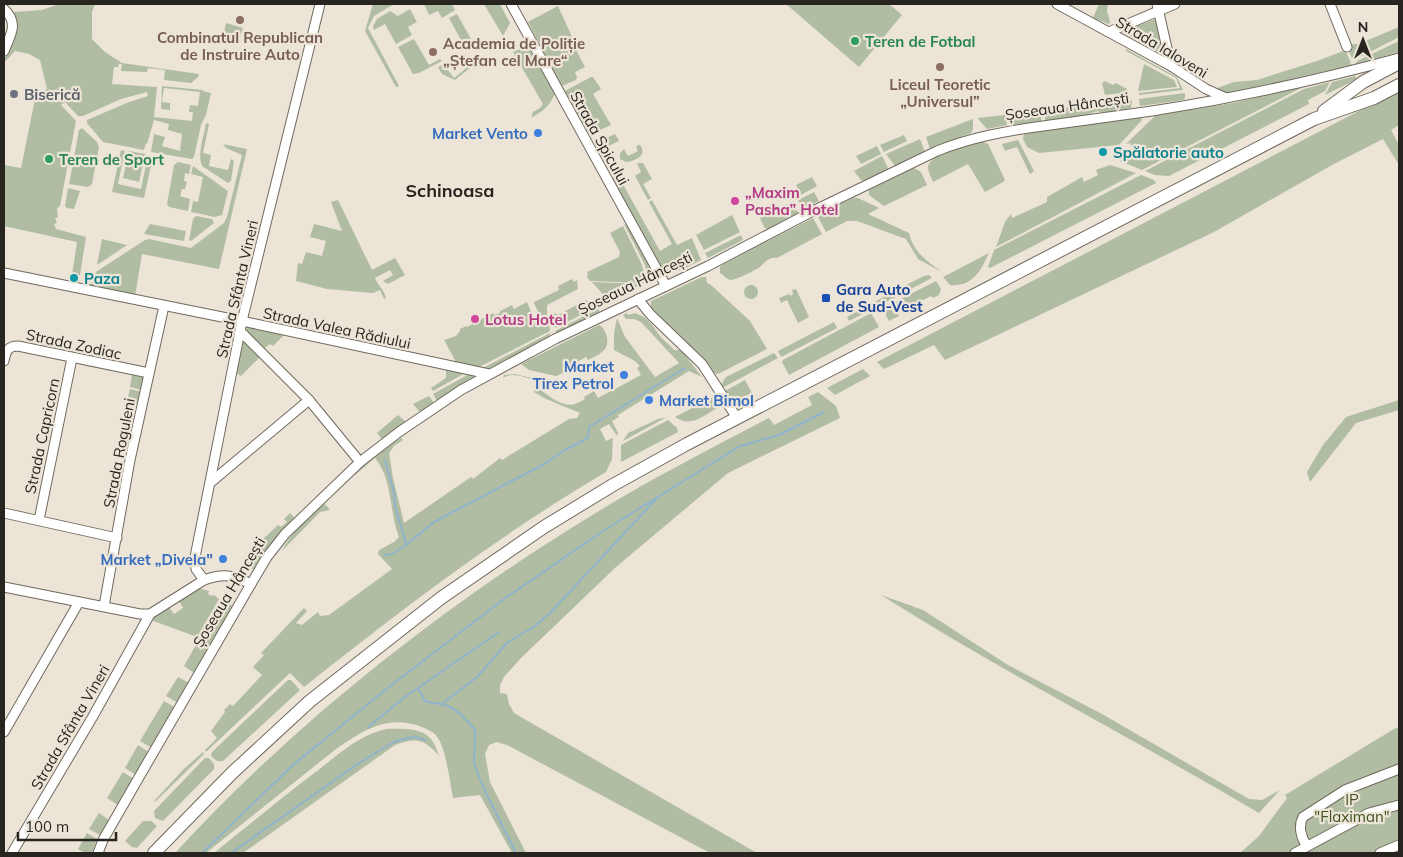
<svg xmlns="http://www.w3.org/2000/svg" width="1403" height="857" font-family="Mulish,sans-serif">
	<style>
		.green { fill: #b1bda3 }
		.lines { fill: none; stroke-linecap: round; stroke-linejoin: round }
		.stream { stroke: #90b4cc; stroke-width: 2 }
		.minor-casing { stroke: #70695d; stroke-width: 11 }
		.highway-casing { stroke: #70695d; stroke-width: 14 }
		.minor { stroke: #fff; stroke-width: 9 }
		.highway { stroke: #fff; stroke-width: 12 }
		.education-dot { fill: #8d6e63; stroke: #ece4d7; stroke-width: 2 }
		.leisure-dot { fill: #2e9e5b; stroke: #ece4d7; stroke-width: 2 }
		.worship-dot { fill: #6b7280; stroke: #ece4d7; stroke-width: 2 }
		.shop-dot { fill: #3f7fe0; stroke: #ece4d7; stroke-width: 2 }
		.culture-dot { fill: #0f9aa8; stroke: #ece4d7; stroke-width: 2 }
		.hotel-dot { fill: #d1479c; stroke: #ece4d7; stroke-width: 2 }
		.transit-dot { fill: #1a4fb4; stroke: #ece4d7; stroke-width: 2 }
		.labels { text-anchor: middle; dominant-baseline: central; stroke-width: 4.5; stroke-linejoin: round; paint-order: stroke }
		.education-label { font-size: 15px; font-weight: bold; fill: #785e54; stroke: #ece4d7 }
		.leisure-label { font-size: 15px; font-weight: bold; fill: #27864d; stroke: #ece4d7; text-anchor: start }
		.street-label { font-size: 15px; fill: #282520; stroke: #ece4d7 }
		.worship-label { font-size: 15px; font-weight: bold; fill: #5b616d; stroke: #ece4d7; text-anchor: start }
		.shop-label { font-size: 15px; font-weight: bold; fill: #366cbe; stroke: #ece4d7; text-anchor: end }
		.culture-label { font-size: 15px; font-weight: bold; fill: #0d838f; stroke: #ece4d7; text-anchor: start }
		.hotel-label { font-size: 15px; font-weight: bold; fill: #b23c85; stroke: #ece4d7; text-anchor: start }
		.transit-label { font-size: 15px; font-weight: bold; fill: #164399; stroke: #ece4d7; text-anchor: start }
		.park-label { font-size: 15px; fill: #405621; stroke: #ece4d7 }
		.quarter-label { font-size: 18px; font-weight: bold; fill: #282520; stroke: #ece4d7 }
	</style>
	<rect width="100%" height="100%" fill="#ece4d7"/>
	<g class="green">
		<path d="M59,4H95L92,12V39L105,52L122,63L199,74L198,77L191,83L164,80L165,70L148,68L147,72L121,71L122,64H119L118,67H114L112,84L157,87L154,117L192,121L193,112H189L190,105L198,106L200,92L164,88L162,102L170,103V110L161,109L162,86L203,90V91L211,93L206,115L201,125L194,157L192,159L151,152L154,134L165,137L162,146L180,151L182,134L168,130L169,124L154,120L147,144L146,143L144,150L103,142L87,123V120L129,102L148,96L147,92L121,99L83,116H78L65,102L61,105L76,121L60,206L57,208L58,217L55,219L57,223L54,224L56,229L86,237L80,275H72L77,242L4,226V165L21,168L36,94L47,89L40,60L29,54L15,51L4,63C4,56 7,51 9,44C13,34 16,23 14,12L42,10Z"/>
		<polygon points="373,4 394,4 374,16 368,28 399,86 396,87 365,31"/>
		<polygon points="424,4 452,4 455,10 442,18 438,11 429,15"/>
		<polygon points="484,4 500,4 510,23 503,36"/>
		<polygon points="786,4 889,4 902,15 859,67"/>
		<polygon points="1099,4 1108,4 1107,11 1110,21 1109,24 1093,18"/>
		<polygon points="558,6 573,39 572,42 585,67 575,72 577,77 576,80 562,86 528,22"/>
		<polygon points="410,9 417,22 408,27 412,35 396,44 385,24 374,30 373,26 377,19 390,11 398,16"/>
		<polygon points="457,14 471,39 463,44 449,18"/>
		<polygon points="1156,19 1157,20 1163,48 1158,52 1143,42 1124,34 1126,30"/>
		<polygon points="226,23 243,28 240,37 223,37"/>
		<polygon points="1399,27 1399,37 1362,56 1352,58 1349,51 1349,45 1361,43"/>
		<polygon points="414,39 429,65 440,59 442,61 419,73 413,74 398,47"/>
		<polygon points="1399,41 1399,52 1355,64 1357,61"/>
		<path d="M523,48L527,50H530L532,52L555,93C550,106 543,111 531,118L533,112L540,108L543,104L513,52Z"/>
		<polygon points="1126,49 1177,77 1183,90 1139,95 1139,93 1180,88 1176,78 1126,51"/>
		<polygon points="1343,51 1346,52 1352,65 1229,93 1221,93 1212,90 1234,82 1257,80 1320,60"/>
		<polygon points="466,54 447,69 454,78 480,57 481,59 455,80 442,74 438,67"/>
		<polygon points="1144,64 1174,80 1177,87 1138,91"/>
		<polygon points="1355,76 1357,79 1325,95 1332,82"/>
		<polygon points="591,77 593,77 601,89 593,94 611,125 591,134 589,134 565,91"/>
		<polygon points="1105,81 1113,85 1116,83 1127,89 1129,92 1105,95 1102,83"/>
		<polygon points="1330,82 1325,91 1308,100 1309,104 1169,176 1155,175 1145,171 1304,89"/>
		<polygon points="1300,87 1301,88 1142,170 1120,161 1135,152 1130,143 1126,144 1156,115 1233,103"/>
		<polygon points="1399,90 1399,125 1391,130 1399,145 1399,165 1383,139 1332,165 1214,232 945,360 934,345 884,369 877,362"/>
		<polygon points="1185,93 1185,98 1183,100 1140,106 1139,99"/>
		<polygon points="1132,100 1131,108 1105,113 1097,111 1087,115 1045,121 1045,110"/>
		<polygon points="1041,111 1041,122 1013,125 1009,122 1007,114"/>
		<polygon points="1005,115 1007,125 987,129 979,120 978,118"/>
		<polygon points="1141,117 1142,120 1119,145 1039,153 1027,147 1023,139 1024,133"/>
		<polygon points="973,119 973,129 971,133 930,149 926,137"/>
		<path d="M206,123L209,124L203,153L211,155L209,166L228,170L231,159L234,161L231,181L228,183L202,166C197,153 204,137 206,123Z"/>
		<polygon points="82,128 97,142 99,147 92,184 88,187 69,184 79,130"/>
		<polygon points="615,134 619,141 602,149 599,149 597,146 600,141"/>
		<polygon points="904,135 907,141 884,152 880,145"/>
		<polygon points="920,139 925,152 895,166 886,154"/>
		<polygon points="1018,140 1034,171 1030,174 1017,147 1005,151 1002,144"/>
		<path d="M981,141L988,144L1005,180L1003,182L985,192L968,164L933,182C931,177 928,172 928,167C930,153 969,144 981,141Z"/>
		<polygon points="223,144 247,149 219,269 142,254 135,296 85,285 84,282 94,284 96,272 145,240 149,239 191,248 224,223 227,217 242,155 226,148"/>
		<path d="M638,145H640C648,156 635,161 626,162L620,159V153L624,149L628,156L638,151L636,147Z"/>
		<polygon points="877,146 881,154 861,164 856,156"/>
		<polygon points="121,150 125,151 118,184 141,189 148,155 153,156 144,198 112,192"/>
		<polygon points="129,151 145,154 139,182 123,178"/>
		<polygon points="882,156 889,170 866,181 861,180 854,171"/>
		<polygon points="178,162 191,165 189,174 185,173 184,181 187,182 185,189 182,189 180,196 190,199 188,211 169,207 167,204 174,165"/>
		<polygon points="637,163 643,163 652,179 643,184 651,198 648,200 635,176 641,172"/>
		<polygon points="1110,165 1136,173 996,247 1005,222 1011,214 1012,218 1047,202 1047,197 1082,177 1084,182 1098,175 1096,170"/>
		<polygon points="193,166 228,191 222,215 215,217 191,212 193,201 198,202 203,177 191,174"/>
		<polygon points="914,168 921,172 927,185 884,206 869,195 869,190"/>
		<polygon points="1141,175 1154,180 1156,183 990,268 988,267 994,250"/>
		<path d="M617,177L620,179L660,251L672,244L649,202L652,200L677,245L692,238L701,260C687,267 675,276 661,269L611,178Z"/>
		<polygon points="812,177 817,186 801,195 796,185"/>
		<polygon points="68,188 80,191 74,209 67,208 65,206"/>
		<polygon points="814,192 819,201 803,209 798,200"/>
		<path d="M853,198H858L879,208L868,214L909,233C913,252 928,262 942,272L918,259L906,239L857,221H847L826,232L817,215Z"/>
		<path d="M338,200L372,270L395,258L405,275L388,284L383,281L393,275L390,270L375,278C378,286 384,289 386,298L384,299L380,290L373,293L327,289L296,281L298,263L302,264L306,252L322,256L326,241L310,237L314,224L342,231L331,202Z"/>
		<polygon points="792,202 798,213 767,229 764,227 760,218"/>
		<polygon points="732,215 740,232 704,250 696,235"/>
		<polygon points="196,216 212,219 214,223 191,241 189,240 193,219"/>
		<path d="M813,218L822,234L777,258C769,257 765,262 760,267C756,270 734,281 730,280C727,279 723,275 720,273V267L722,265Z"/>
		<polygon points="150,224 186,231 184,241 144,234"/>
		<polygon points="624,224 628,225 649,264 652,270 650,271 651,279 648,280 645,265"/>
		<polygon points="623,226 642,265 646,281 644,283 590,281 587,277 588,275 587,272 619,257 620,252 610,233"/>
		<polygon points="741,235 743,240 708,258 705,253"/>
		<polygon points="102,239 127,245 97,265"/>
		<path d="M989,253C981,271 972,287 950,285L943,277Z"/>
		<polygon points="929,275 932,278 899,295 896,290 924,276"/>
		<polygon points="702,277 706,277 707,283 711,285 750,321 767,349 720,373 716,374 712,371 695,352 651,308 651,301"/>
		<polygon points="572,279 574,282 577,280 578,289 547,305 547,317 541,318 534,303 534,302 559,290 558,286"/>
		<polygon points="936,281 941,289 939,295 933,298 931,296 906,309 901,299"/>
		<polygon points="592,282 642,284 609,301"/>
		<circle cx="751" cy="292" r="7"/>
		<polygon points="796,289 809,317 798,323 787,300 781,303 779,298 789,294 790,296 793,294 792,290"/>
		<polygon points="893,292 896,297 849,321 847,317"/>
		<polygon points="586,300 597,307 555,328 554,313 558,315"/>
		<polygon points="898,301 901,306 892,311 894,314 897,312 899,316 889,321 883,309"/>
		<polygon points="527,302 535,321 534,322 535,324 548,318 550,331 479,367 456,362 444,340 456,336 460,331 460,329 466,326 467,327 493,313 494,315 500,313 500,311 512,305 514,309"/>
		<polygon points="598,309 600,312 559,333 555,331"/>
		<path d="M627,313L628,315L635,313C647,317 653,325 659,335C663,340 670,345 674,350H681L702,377L689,371L618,415L619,417L612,421L618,433L617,436L609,424L600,429L606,441L613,438L612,459L606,472C499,535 401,610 304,687L290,673L206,752L205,750L217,738L211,731L225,712L224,710L230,704L233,706L262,675L253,667L264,655L261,653L304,608L307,611L296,623L302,625L318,612L320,616L329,615L392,569L378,554L379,550L394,542L399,537C389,512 393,479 375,458L355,475L354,474L373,456H377L376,455L401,438L403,440L394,446L389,453L393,478L404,523L471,477L473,479L500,458L502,460L569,419L577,418L580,413L544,398L534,392L535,380C525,378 513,371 503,378L504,375L515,374L536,379L537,388C554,398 565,413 585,399L584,397L594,391L598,398L641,375L637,368L640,366L635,361L614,350V333L617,318L625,337L655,377L679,363L641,322L634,319H626L623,315Z"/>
		<polygon points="871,313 879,327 789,375 782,362 783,360"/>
		<polygon points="834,322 837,328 781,357 778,351"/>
		<path d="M599,325C607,329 611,345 603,351C599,355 593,357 588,360L586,357L568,367L570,370L556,376L529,370L521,364Z"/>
		<polygon points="247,327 284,335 273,346 270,344 265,348 246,331"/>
		<polygon points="550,333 549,338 487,370 481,369"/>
		<polygon points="243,339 261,356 241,376 236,373"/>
		<polygon points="774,353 778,358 724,387 722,386 722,383 726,377"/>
		<polygon points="87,364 141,376 145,380 142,390 130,387 132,375 87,366"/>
		<polygon points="443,367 467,372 433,391 431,388 446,378 446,370 443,369"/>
		<polygon points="863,369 870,376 835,395 827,388"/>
		<polygon points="471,373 475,377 437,401 433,394"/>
		<polygon points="745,380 752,393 737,400 731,399 725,391"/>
		<polygon points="130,389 142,392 136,406 126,405"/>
		<path d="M818,392L836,406L840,418L728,473L616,567L520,659L504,677L500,685V693L507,694L509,704L514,713L757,853H710L507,745L497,742L489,745L485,754L490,782L526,853H512L480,795L453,798C450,782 446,750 438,738C435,732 428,730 422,727C388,714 364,730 336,749L206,853H175C293,724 444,605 594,514C651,479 710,449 769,418L774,425L812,405L808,397Z"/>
		<polygon points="429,396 434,403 420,412 413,404"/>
		<path d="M715,396L718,403L717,408C703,416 691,428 675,417Z"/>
		<polygon points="1399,400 1399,410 1356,423 1310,482 1307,472 1323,445 1346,417"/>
		<polygon points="398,415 406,422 382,439 377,433"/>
		<polygon points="663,418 665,418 623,441 628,433 658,419"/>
		<polygon points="668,420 677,428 678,432 621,462 621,445"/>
		<path d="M325,504L330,510L320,512L282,551C290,533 307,520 321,506Z"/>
		<path d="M290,513L296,519L255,570L246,566C250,548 266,537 278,525L281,527L287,522L284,519Z"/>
		<polygon points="198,588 209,591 208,594 212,596 214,595 219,599 197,637 151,620 168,606 174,614 183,608 178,599"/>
		<path d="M881,595L923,610L1008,665L1102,714L1249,799L1262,800L1280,790L1259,813C1134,739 1004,673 881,595Z"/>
		<polygon points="221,599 233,606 210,647 199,640"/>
		<polygon points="197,643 208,650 194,673 184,666"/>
		<polygon points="178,677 189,683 178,703 166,696"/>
		<polygon points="288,680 291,680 300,690 223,761 217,761 211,756 212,752"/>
		<polygon points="164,701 176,708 152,748 140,741"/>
		<polygon points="1399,727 1399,853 1240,853 1259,836 1287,798 1285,795 1394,729"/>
		<path d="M386,729C399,729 420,727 430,738C434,742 437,750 439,756C425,739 416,737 395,745L243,853H214C248,826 282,797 317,771C339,754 359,735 386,729Z"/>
		<polygon points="138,745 150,753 136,775 125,768"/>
		<polygon points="203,752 204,754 155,802 154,801 183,770"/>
		<polygon points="205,758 209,758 214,764 214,769 163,821 155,818 154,811"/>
		<polygon points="123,772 134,779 118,805 107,798"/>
		<polygon points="99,813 109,820 100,835 89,829"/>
		<polygon points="143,821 151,821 157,826 137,848 132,847 125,841"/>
		<polygon points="87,833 97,839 92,853 85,853 78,849"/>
	</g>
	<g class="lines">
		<g class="stream">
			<polyline points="385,460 394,493 395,506 406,544"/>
			<polyline points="384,555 392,554 406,545 434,522 546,463 563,451 588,438 589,427 685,368"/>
			<path d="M418,688L425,701C430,703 436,703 441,704C456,707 466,719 475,730L474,764L484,789L516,853"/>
			<polyline points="442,704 477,677 507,643 535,626 551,612 658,497"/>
			<polyline points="368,727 405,697 499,632"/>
			<polyline points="202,853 294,764 389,687 504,599 603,531 740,446 779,435 824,412"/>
			<polyline points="231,853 359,763 382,749 394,742 408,738 416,737 425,740"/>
		</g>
		<defs>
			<g id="minor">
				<polyline points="511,4 666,286"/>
				<polyline points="1057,4 1171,66 1206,89 1224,97"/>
				<polyline points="1157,4 1171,66"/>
				<polyline points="1330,4 1347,47"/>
				<path d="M4,9C19,23 11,34 4,51"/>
				<polyline points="1109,32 1175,4"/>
				<polyline points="4,273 242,321 489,374"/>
				<polyline points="638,299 650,314 702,364 737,418"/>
				<polyline points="240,331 309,400 360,462"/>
				<path d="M4,361C6,351 8,346 18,346L149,373"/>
				<polyline points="210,483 309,400"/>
				<polyline points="4,513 117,538"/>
				<polyline points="39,520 72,358"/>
				<polyline points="204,580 196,569 195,557 242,321 320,4"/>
				<path d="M4,587L140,614H150L204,580C224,573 233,575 251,584"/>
				<polyline points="104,606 130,460 164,306"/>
				<polyline points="4,732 79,602"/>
				<path d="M1307,846C1301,838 1298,826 1303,817L1345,790L1399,769"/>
				<polyline points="12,853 92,718 150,614"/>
				<path d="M98,853L103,840L138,779L251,584L267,557L285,534L360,462L399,432L461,390L555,339L708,266L813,211L937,151C972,137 1006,131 1043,126C1079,121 1115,116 1152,111C1235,98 1318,80 1399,58"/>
				<polyline points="1295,853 1369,813 1399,805"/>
				<polyline points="1380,853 1399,845"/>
			</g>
			<g id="highway">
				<polyline points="1324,111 1363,82 1399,63"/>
				<polyline points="154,853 232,773 310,701 441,598 544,527 613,485 687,444 1314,119 1374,98 1399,85"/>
			</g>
		</defs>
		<use href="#minor" class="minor-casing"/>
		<use href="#highway" class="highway-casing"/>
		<use href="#minor" class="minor"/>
		<use href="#highway" class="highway"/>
	</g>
	<g class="education-dot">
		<circle cx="240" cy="20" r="5"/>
		<circle cx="433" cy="52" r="5"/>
		<circle cx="940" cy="67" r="5"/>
	</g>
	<g class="leisure-dot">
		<circle cx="855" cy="41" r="5"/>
		<circle cx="49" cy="159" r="5"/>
	</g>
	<circle class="worship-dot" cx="14" cy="94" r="5"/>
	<g class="shop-dot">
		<circle cx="538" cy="133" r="5"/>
		<circle cx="624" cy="375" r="5"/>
		<circle cx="649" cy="400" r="5"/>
		<circle cx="223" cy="559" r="5"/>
	</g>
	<g class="culture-dot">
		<circle cx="1103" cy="152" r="5"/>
		<circle cx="74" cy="278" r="5"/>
	</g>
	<g class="hotel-dot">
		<circle cx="735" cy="201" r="5"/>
		<circle cx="475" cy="319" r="5"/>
	</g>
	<rect class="transit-dot" x="821" y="293" width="10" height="10" rx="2.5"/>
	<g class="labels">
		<g class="education-label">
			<text x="240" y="37">Combinatul Republican<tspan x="240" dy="17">de Instruire Auto</tspan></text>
			<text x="443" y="43" text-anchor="start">Academia de Poliție<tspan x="443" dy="17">„Ștefan cel Mare“</tspan></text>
			<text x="940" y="84">Liceul Teoretic<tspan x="940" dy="17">„Universul”</tspan></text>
		</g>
		<g class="leisure-label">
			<text x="865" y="41">Teren de Fotbal</text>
			<text x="59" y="159">Teren de Sport</text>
		</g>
		<g class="street-label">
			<text transform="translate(1162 47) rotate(31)">Strada Ialoveni</text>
			<text transform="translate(1067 106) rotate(-8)">Șoseaua Hâncești</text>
			<text transform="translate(600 138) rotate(61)">Strada Spicului</text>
			<text transform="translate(635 283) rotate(-26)">Șoseaua Hâncești</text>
			<text transform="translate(237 289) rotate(-77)">Strada Sfânta Vineri</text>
			<text transform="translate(337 328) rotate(12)">Strada Valea Rădiului</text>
			<text transform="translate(74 344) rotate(12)">Strada Zodiac</text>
			<text transform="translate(42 436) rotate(-78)">Strada Capricorn</text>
			<text transform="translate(119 453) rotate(-79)">Strada Roguleni</text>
			<text transform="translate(229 592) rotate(-59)">Șoseaua Hâncești</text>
			<text transform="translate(70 727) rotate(-60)">Strada Sfânta Vineri</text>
		</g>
		<g class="worship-label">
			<text x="24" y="94">Biserică</text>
		</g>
		<g class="shop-label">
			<text x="528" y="133">Market Vento</text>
			<text x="614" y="366">Market<tspan x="614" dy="17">Tirex Petrol</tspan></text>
			<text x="659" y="400" text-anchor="start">Market Bimol</text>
			<text x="213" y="559">Market „Divela"</text>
		</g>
		<g class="culture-label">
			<text x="1113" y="152">Spălatorie auto</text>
			<text x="84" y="278">Paza</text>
		</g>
		<g class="hotel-label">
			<text x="745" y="192">„Maxim<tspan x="745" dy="17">Pasha” Hotel</tspan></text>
			<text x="485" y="319">Lotus Hotel</text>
		</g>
		<g class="transit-label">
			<text x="836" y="289">Gara Auto<tspan x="836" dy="17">de Sud-Vest</tspan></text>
		</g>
		<g class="park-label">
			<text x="1352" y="799">IP<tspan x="1352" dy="17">"Flaximan"</tspan></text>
		</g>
		<g class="quarter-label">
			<text x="450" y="190">Schinoasa</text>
		</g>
	</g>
	<rect width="1403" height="857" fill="none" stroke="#282520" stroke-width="10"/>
	<g transform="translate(1363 40)" stroke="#ece4d7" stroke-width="4" paint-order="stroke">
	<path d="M0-4L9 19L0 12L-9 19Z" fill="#282520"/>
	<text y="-8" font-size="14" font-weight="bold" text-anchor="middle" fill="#282520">N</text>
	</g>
	<path d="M18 832v8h98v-8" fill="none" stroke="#282520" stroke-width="2.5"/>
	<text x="25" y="832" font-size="15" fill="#282520" stroke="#ece4d7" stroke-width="4" paint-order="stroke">100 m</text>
</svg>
